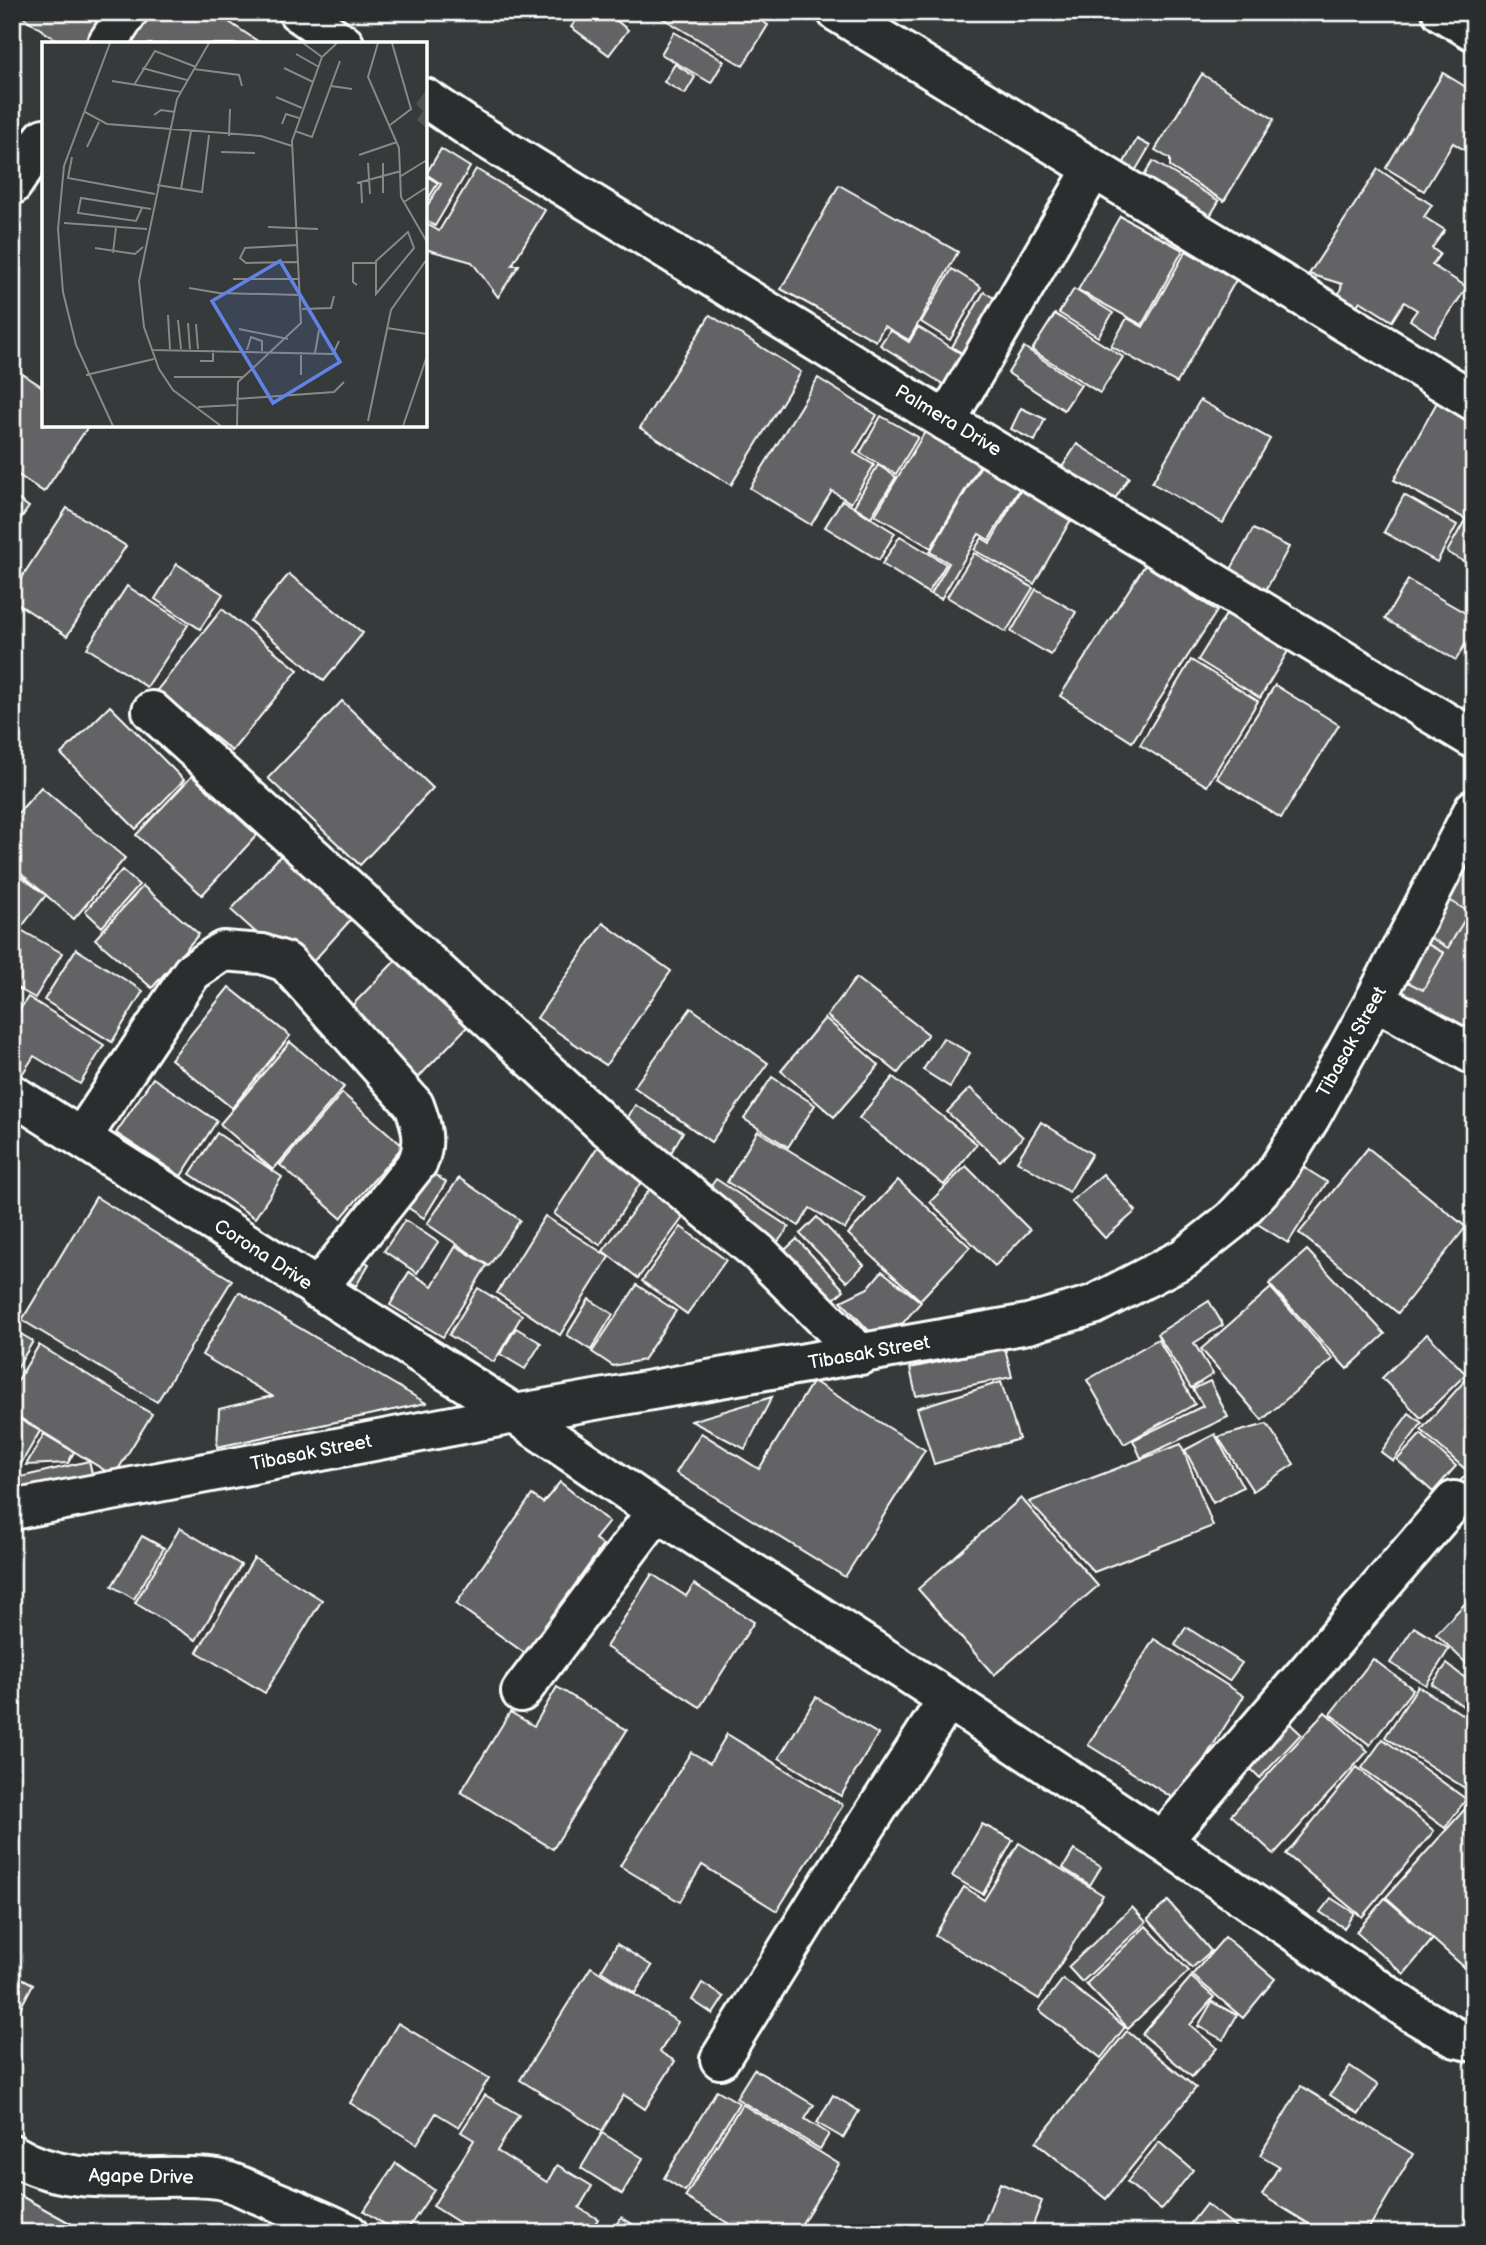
<svg xmlns="http://www.w3.org/2000/svg" width="1486" height="2245" font-family="'Balsamiq Sans',sans-serif">
	<style>
		.building { fill: #636465; stroke: #fff; stroke-width: 2 }
		.lines { fill: none; stroke-linecap: round; stroke-linejoin: round }
		.minor-casing { stroke: #fff; stroke-width: 44 }
		.minor { stroke: #2a2d2e; stroke-width: 38 }
		.labels { text-anchor: middle; dominant-baseline: central; stroke-width: 5; stroke-linejoin: round; paint-order: stroke }
		.street-label { font-size: 19px; fill: #fff; stroke: #2a2d2e }
		.inset-road { fill: none; stroke: #878989; stroke-width: 2 }
		.view { fill: #6183e4; fill-opacity: 0.15; stroke: #6183e4; stroke-width: 3.5 }
		.inset-edge { fill: none; stroke: #fff; stroke-width: 3.5 }
	</style>
	<rect width="100%" height="100%" fill="#373a3b"/>
	<filter id="ink" filterUnits="userSpaceOnUse"><feTurbulence type="fractalNoise" baseFrequency=".0143" numOctaves="2"/><feDisplacementMap in="SourceGraphic" scale="14" xChannelSelector="R" yChannelSelector="G"/><feConvolveMatrix kernelMatrix="1 2 1 2 8 2 1 2 1" color-interpolation-filters="sRGB"/></filter>
	<g filter="url(#ink)">
		<g class="building">
			<polygon points="16,12 107,12 86,44 62,44"/>
			<polygon points="147,12 214,12 262,44 127,44"/>
			<polygon points="583,12 606,12 628,30 609,55 571,27"/>
			<polygon points="662,12 747,12 768,25 743,66 659,16"/>
			<polygon points="674,32 724,61 711,83 661,54"/>
			<polygon points="675,64 695,77 685,94 664,82"/>
			<polygon points="1443,73 1474,92 1474,103 1471,108 1474,110 1474,138 1466,151 1453,143 1424,191 1386,168"/>
			<polygon points="1202,74 1274,119 1224,201 1170,167 1170,159 1155,150"/>
			<polygon points="1137,139 1150,146 1134,173 1122,166"/>
			<polygon points="441,149 470,167 435,226 425,220 425,209 441,184 426,174"/>
			<polygon points="1153,161 1219,201 1207,221 1141,181"/>
			<polygon points="476,169 545,210 512,265 519,265 498,297 472,262 425,249 425,223 439,231"/>
			<polygon points="1378,169 1432,205 1424,217 1445,230 1432,248 1440,254 1432,265 1467,287 1434,336 1410,320 1417,310 1404,302 1392,321 1360,301 1351,314 1336,304 1342,284 1309,274"/>
			<polygon points="425,175 438,183 425,204"/>
			<polygon points="839,185 958,252 909,340 884,326 876,341 781,289"/>
			<polygon points="1120,216 1183,250 1142,325 1078,290"/>
			<polygon points="1186,251 1236,280 1177,383 1111,346 1127,318 1143,327"/>
			<polygon points="952,269 981,287 950,340 921,322"/>
			<polygon points="1074,289 1113,313 1098,337 1059,313"/>
			<polygon points="984,292 1009,307 967,356 952,347"/>
			<polygon points="1055,314 1123,357 1100,393 1032,350"/>
			<polygon points="710,315 801,372 731,485 640,428"/>
			<polygon points="918,327 965,356 946,386 880,345 890,330 909,342"/>
			<polygon points="1024,347 1081,385 1064,410 1008,373"/>
			<polygon points="12,367 44,388 44,425 89,425 44,492 12,471"/>
			<polygon points="818,378 877,415 854,453 874,465 851,503 832,491 811,525 750,488"/>
			<polygon points="1442,393 1474,411 1474,512 1469,521 1394,480"/>
			<polygon points="1200,400 1270,439 1223,523 1152,483"/>
			<polygon points="1021,408 1045,419 1035,441 1011,429"/>
			<polygon points="881,416 918,437 896,474 860,453"/>
			<polygon points="926,430 981,463 931,548 875,515"/>
			<polygon points="1077,444 1129,477 1109,508 1057,475"/>
			<polygon points="983,462 1027,476 989,540 979,534 941,599 931,594 949,563 930,552"/>
			<polygon points="878,465 896,477 871,517 854,506"/>
			<polygon points="1022,487 1073,516 1034,584 974,550 982,538 990,543"/>
			<polygon points="12,495 29,507 12,531"/>
			<polygon points="1404,495 1457,525 1437,562 1384,532"/>
			<polygon points="842,500 895,533 879,560 825,527"/>
			<polygon points="67,508 126,546 67,636 12,600 12,592"/>
			<polygon points="1465,520 1470,523 1471,521 1474,523 1474,567 1447,552"/>
			<polygon points="1253,529 1289,547 1266,590 1230,571"/>
			<polygon points="900,536 946,564 928,593 882,564"/>
			<polygon points="974,553 1033,588 1006,632 947,597"/>
			<polygon points="177,564 223,594 200,629 155,599"/>
			<polygon points="1145,565 1217,611 1132,742 1060,696"/>
			<polygon points="289,574 363,633 324,681 250,621"/>
			<polygon points="1408,580 1474,618 1474,629 1456,660 1385,619"/>
			<polygon points="127,586 188,625 147,687 87,648"/>
			<polygon points="1036,589 1076,612 1051,655 1011,632"/>
			<polygon points="222,609 298,670 232,751 157,690"/>
			<polygon points="1227,613 1288,651 1260,698 1198,660"/>
			<polygon points="1191,660 1258,701 1207,786 1140,745"/>
			<polygon points="1275,685 1339,725 1281,818 1217,778"/>
			<polygon points="342,701 433,788 360,865 268,778"/>
			<polygon points="110,706 184,780 136,829 61,754"/>
			<polygon points="192,776 257,835 202,895 136,835"/>
			<polygon points="41,787 125,858 74,919 12,866 12,820"/>
			<polygon points="283,853 354,916 302,974 231,910"/>
			<polygon points="1474,855 1474,1041 1392,994"/>
			<polygon points="12,870 46,895 20,929 12,923"/>
			<polygon points="122,870 139,885 102,927 85,911"/>
			<polygon points="143,886 199,934 152,988 95,939"/>
			<polygon points="1441,895 1469,912 1448,948 1419,931"/>
			<polygon points="603,923 671,971 606,1065 537,1018"/>
			<polygon points="12,925 62,953 35,998 12,985"/>
			<polygon points="1416,938 1444,953 1423,990 1396,976"/>
			<polygon points="76,949 143,991 112,1042 44,1000"/>
			<polygon points="397,959 467,1027 411,1085 340,1018"/>
			<polygon points="856,978 928,1034 898,1073 827,1016"/>
			<polygon points="229,987 290,1036 232,1108 171,1059"/>
			<polygon points="28,997 104,1045 80,1084 34,1056 21,1076 12,1071 12,1022"/>
			<polygon points="691,1008 768,1063 711,1142 634,1087"/>
			<polygon points="825,1018 879,1065 834,1117 781,1071"/>
			<polygon points="943,1038 970,1053 950,1087 923,1070"/>
			<polygon points="290,1042 344,1087 273,1170 220,1124"/>
			<polygon points="772,1077 815,1105 788,1147 744,1119"/>
			<polygon points="893,1077 977,1144 944,1185 859,1118"/>
			<polygon points="153,1078 217,1121 181,1176 116,1133"/>
			<polygon points="970,1088 1023,1137 1000,1161 947,1112"/>
			<polygon points="342,1093 403,1146 341,1218 280,1165"/>
			<polygon points="635,1105 683,1132 671,1153 623,1126"/>
			<polygon points="1041,1122 1092,1154 1069,1192 1017,1161"/>
			<polygon points="758,1131 865,1197 845,1229 810,1208 799,1226 727,1182"/>
			<polygon points="217,1133 282,1177 255,1218 190,1174"/>
			<polygon points="600,1143 647,1173 600,1245 554,1214"/>
			<polygon points="1368,1148 1466,1227 1398,1313 1299,1233"/>
			<polygon points="1295,1162 1327,1182 1288,1243 1256,1223"/>
			<polygon points="966,1166 1030,1230 995,1266 930,1202"/>
			<polygon points="427,1170 446,1182 424,1218 404,1205"/>
			<polygon points="1103,1174 1136,1211 1105,1238 1071,1201"/>
			<polygon points="459,1178 520,1220 489,1266 427,1224"/>
			<polygon points="716,1179 789,1227 774,1247 701,1200"/>
			<polygon points="898,1180 970,1247 920,1300 848,1234"/>
			<polygon points="656,1181 691,1207 638,1278 603,1251"/>
			<polygon points="96,1197 232,1280 157,1402 22,1320"/>
			<polygon points="545,1216 609,1257 560,1335 497,1293"/>
			<polygon points="817,1217 864,1265 847,1282 800,1234"/>
			<polygon points="405,1220 438,1242 417,1273 384,1251"/>
			<polygon points="681,1227 726,1260 687,1314 642,1281"/>
			<polygon points="797,1239 844,1290 824,1308 777,1257"/>
			<polygon points="456,1246 487,1265 443,1337 390,1305 409,1272 432,1286"/>
			<polygon points="1307,1250 1385,1334 1347,1369 1269,1284"/>
			<polygon points="357,1256 369,1264 356,1286 343,1279"/>
			<polygon points="882,1271 921,1302 903,1323 871,1333 841,1301 868,1288"/>
			<polygon points="637,1285 676,1311 643,1360 613,1366 592,1352"/>
			<polygon points="478,1288 522,1315 494,1362 449,1335"/>
			<polygon points="1271,1288 1333,1359 1262,1420 1201,1349"/>
			<polygon points="239,1292 426,1403 217,1447 219,1409 272,1396 202,1355"/>
			<polygon points="589,1299 613,1314 591,1350 567,1335"/>
			<polygon points="1209,1301 1223,1325 1194,1343 1213,1374 1191,1388 1157,1334"/>
			<polygon points="516,1328 541,1343 525,1369 500,1354"/>
			<polygon points="12,1329 33,1341 12,1377"/>
			<polygon points="1427,1334 1466,1374 1421,1418 1382,1378"/>
			<polygon points="1158,1339 1195,1404 1124,1444 1087,1380"/>
			<polygon points="39,1345 152,1414 114,1476 12,1413 12,1390"/>
			<polygon points="1005,1348 1012,1377 916,1396 910,1368"/>
			<polygon points="1467,1378 1474,1383 1474,1459 1465,1469 1421,1430"/>
			<polygon points="813,1381 925,1450 845,1577 676,1473 701,1433 759,1469"/>
			<polygon points="1210,1381 1228,1417 1141,1458 1133,1440 1203,1406 1193,1389"/>
			<polygon points="1001,1382 1019,1439 934,1464 917,1408"/>
			<polygon points="772,1397 745,1449 691,1421"/>
			<polygon points="1409,1413 1422,1423 1393,1461 1381,1452"/>
			<polygon points="12,1415 40,1431 18,1469 12,1471"/>
			<polygon points="1267,1424 1294,1464 1253,1491 1218,1437"/>
			<polygon points="44,1434 74,1452 68,1463 26,1465"/>
			<polygon points="1215,1434 1243,1487 1213,1503 1185,1450"/>
			<polygon points="1421,1434 1456,1466 1433,1492 1397,1460"/>
			<polygon points="1181,1444 1213,1526 1094,1572 1029,1502"/>
			<polygon points="89,1461 94,1482 12,1500 12,1479"/>
			<polygon points="1474,1467 1474,1502 1456,1485"/>
			<polygon points="560,1482 609,1522 595,1539 603,1545 526,1654 456,1604 532,1495 543,1503"/>
			<polygon points="1021,1498 1098,1586 994,1675 918,1589"/>
			<polygon points="180,1528 241,1565 196,1640 135,1603"/>
			<polygon points="142,1536 164,1548 134,1599 112,1586"/>
			<polygon points="254,1558 322,1600 265,1693 197,1652"/>
			<polygon points="652,1574 686,1596 694,1584 754,1622 700,1707 606,1647"/>
			<polygon points="1474,1594 1474,1671 1436,1634"/>
			<polygon points="1186,1627 1242,1663 1229,1681 1175,1645"/>
			<polygon points="1414,1627 1449,1649 1426,1685 1390,1663"/>
			<polygon points="1154,1639 1244,1696 1178,1801 1088,1745"/>
			<polygon points="1373,1659 1413,1689 1370,1745 1330,1714"/>
			<polygon points="1447,1664 1474,1685 1474,1714 1432,1684"/>
			<polygon points="1418,1686 1474,1722 1474,1794 1385,1737"/>
			<polygon points="557,1687 627,1730 553,1849 461,1792 510,1712 534,1726"/>
			<polygon points="816,1697 878,1734 841,1796 779,1758"/>
			<polygon points="1325,1712 1368,1751 1274,1854 1231,1815"/>
			<polygon points="1283,1717 1301,1734 1260,1778 1242,1760"/>
			<polygon points="727,1734 843,1805 777,1911 702,1865 680,1902 620,1866 691,1752 710,1763"/>
			<polygon points="1383,1739 1466,1799 1445,1828 1362,1768"/>
			<polygon points="1357,1767 1434,1831 1362,1917 1286,1854"/>
			<polygon points="1473,1800 1474,1801 1474,1976 1386,1897"/>
			<polygon points="982,1824 1013,1840 983,1894 952,1876"/>
			<polygon points="1019,1843 1103,1895 1039,1999 935,1935 964,1887 984,1900"/>
			<polygon points="1074,1850 1101,1867 1090,1885 1063,1868"/>
			<polygon points="1331,1898 1354,1913 1344,1928 1320,1912"/>
			<polygon points="1385,1898 1433,1939 1404,1974 1356,1932"/>
			<polygon points="1168,1901 1211,1951 1192,1968 1148,1919"/>
			<polygon points="1132,1907 1146,1922 1082,1982 1068,1967"/>
			<polygon points="1146,1926 1189,1971 1128,2028 1086,1984"/>
			<polygon points="1225,1937 1275,1979 1243,2018 1192,1975"/>
			<polygon points="617,1944 652,1966 635,1993 601,1971"/>
			<polygon points="591,1967 678,2022 660,2052 675,2061 645,2109 624,2095 602,2131 520,2080"/>
			<polygon points="12,1973 33,1984 12,2024"/>
			<polygon points="1191,1977 1214,1997 1190,2025 1217,2048 1192,2077 1142,2034"/>
			<polygon points="1063,1979 1125,2027 1101,2058 1039,2010"/>
			<polygon points="702,1983 724,1997 713,2014 692,2000"/>
			<polygon points="1212,2002 1237,2015 1223,2040 1198,2026"/>
			<polygon points="398,2023 489,2078 459,2127 436,2113 417,2144 350,2103"/>
			<polygon points="1127,2031 1196,2088 1106,2199 1036,2142"/>
			<polygon points="1350,2066 1378,2085 1359,2114 1330,2095"/>
			<polygon points="754,2069 814,2105 805,2119 829,2134 820,2149 736,2098"/>
			<polygon points="1301,2086 1413,2154 1366,2233 1324,2233 1262,2195 1279,2166 1260,2155"/>
			<polygon points="717,2090 739,2103 685,2191 664,2178"/>
			<polygon points="485,2095 519,2115 497,2151 547,2182 557,2165 592,2186 579,2208 598,2219 589,2233 476,2233 433,2206 474,2140 461,2132"/>
			<polygon points="833,2095 859,2111 843,2138 817,2123"/>
			<polygon points="742,2104 839,2164 796,2233 744,2233 685,2197"/>
			<polygon points="602,2133 643,2158 622,2194 581,2168"/>
			<polygon points="1159,2142 1193,2170 1161,2210 1127,2182"/>
			<polygon points="396,2163 434,2190 405,2233 397,2233 364,2211"/>
			<polygon points="1000,2183 1042,2201 1030,2233 980,2233"/>
			<polygon points="12,2191 88,2233 12,2233"/>
			<polygon points="1206,2204 1244,2233 1184,2232"/>
			<polygon points="621,2217 647,2233 611,2233"/>
		</g>
		<g class="lines">
			<defs>
				<g id="minor">
					<polyline points="298,12 344,44"/>
					<polyline points="837,12 1474,401"/>
					<polyline points="1442,12 1474,31"/>
					<polyline points="107,44 128,12"/>
					<polyline points="425,98 474,131 946,421 1474,739"/>
					<polyline points="12,185 44,138"/>
					<polyline points="946,421 1093,169"/>
					<polyline points="152,711 342,883 604,1125 758,1252 861,1355"/>
					<polyline points="1375,1000 1474,1055"/>
					<polyline points="12,1094 515,1414 657,1511 948,1699 1162,1841 1413,2013 1456,2038 1474,2042"/>
					<path d="M82,1137L192,972L223,951L262,954L286,962L414,1105C422,1126 426,1142 418,1162L317,1289"/>
					<polyline points="12,1510 515,1414 1028,1324 1093,1305 1184,1258 1232,1220 1275,1174 1310,1118 1375,1000 1474,809"/>
					<polyline points="521,1692 657,1511"/>
					<polyline points="1162,1841 1454,1501"/>
					<polyline points="720,2059 819,1899 948,1699"/>
					<path d="M12,2154C75,2193 149,2170 218,2179C232,2181 246,2189 258,2194C289,2207 319,2218 348,2233"/>
				</g>
			</defs>
			<use href="#minor" class="minor-casing"/>
			<use href="#minor" class="minor"/>
		</g>
	</g>
	<g class="labels">
		<g class="street-label">
			<text transform="translate(948 421) rotate(31)">Palmera Drive</text>
			<text transform="translate(1352 1042) rotate(-61)">Tibasak Street</text>
			<text transform="translate(263 1255) rotate(33)">Corona Drive</text>
			<text transform="translate(869 1353) rotate(-10)">Tibasak Street</text>
			<text transform="translate(311 1453) rotate(-11)">Tibasak Street</text>
			<text transform="translate(141 2177) rotate(1)">Agape Drive</text>
		</g>
	</g>
	<g transform="translate(42 42)">
		<rect width="385" height="385" fill="#373a3b"/>
		<path d="M385,47V85L384,86L375,78L381,69L374,62Z" fill="#505354"/>
		<path class="inset-road" d="M68,1L22,124L16,187L21,250L34,303L71,384M167,1L135,57L97,239L102,285L117,327L131,348L179,384M261,1L280,15M336,1L326,35L357,106L359,155L385,200M254,12L277,25M100,26L145,38M242,26L271,40M152,27L197,33L200,44M70,39L139,50M92,43L113,9L154,25M289,44L310,47M234,55L260,66M43,70L65,82L219,94L250,104M112,73L119,68L133,70M240,82L244,72L257,76M348,83L369,67L350,1M253,89L270,95L298,19M187,94L188,67M45,105L57,80M179,110L213,111M317,113L355,100M30,115L26,136L113,152M326,121L328,152M341,121V151M359,134L385,118M319,140L320,161M315,141L359,129M115,143L160,150L167,93M139,147L149,89M362,160L385,145M100,166L94,179L36,171L39,156L109,167M22,181L105,187M226,185L276,187M366,190L372,206L334,252V219ZM255,203L203,206L198,216L204,221L257,220M53,206L93,212L101,205M71,211L74,185M191,237H258M315,243L311,240V221H333M147,246L177,251L259,253M260,267L289,266L292,254M126,273L128,307M136,278L139,307M146,281L148,307M154,282L156,307M345,286L385,292M197,287L246,297M109,308L291,312L297,299M205,308L209,295L220,299V309M273,311L277,288M158,319H171V308M44,333L112,317M259,333V310M132,335H202M194,357L292,350L302,340M156,365L194,363M326,379L349,268L385,217M195,384L196,340L259,281L250,99L280,15L295,1M361,384L385,314"/>
		<path class="view" d="M238,219L298,320L231,361L170,259Z"/>
		<rect width="385" height="385" class="inset-edge"/>
	</g>
	<rect width="1486" height="2245" fill="none" stroke="#2a2d2e" stroke-width="42"/>
	<rect x="21" y="21" width="1444" height="2203" fill="none" stroke="#fff" stroke-width="2.5" filter="url(#ink)"/>
</svg>
